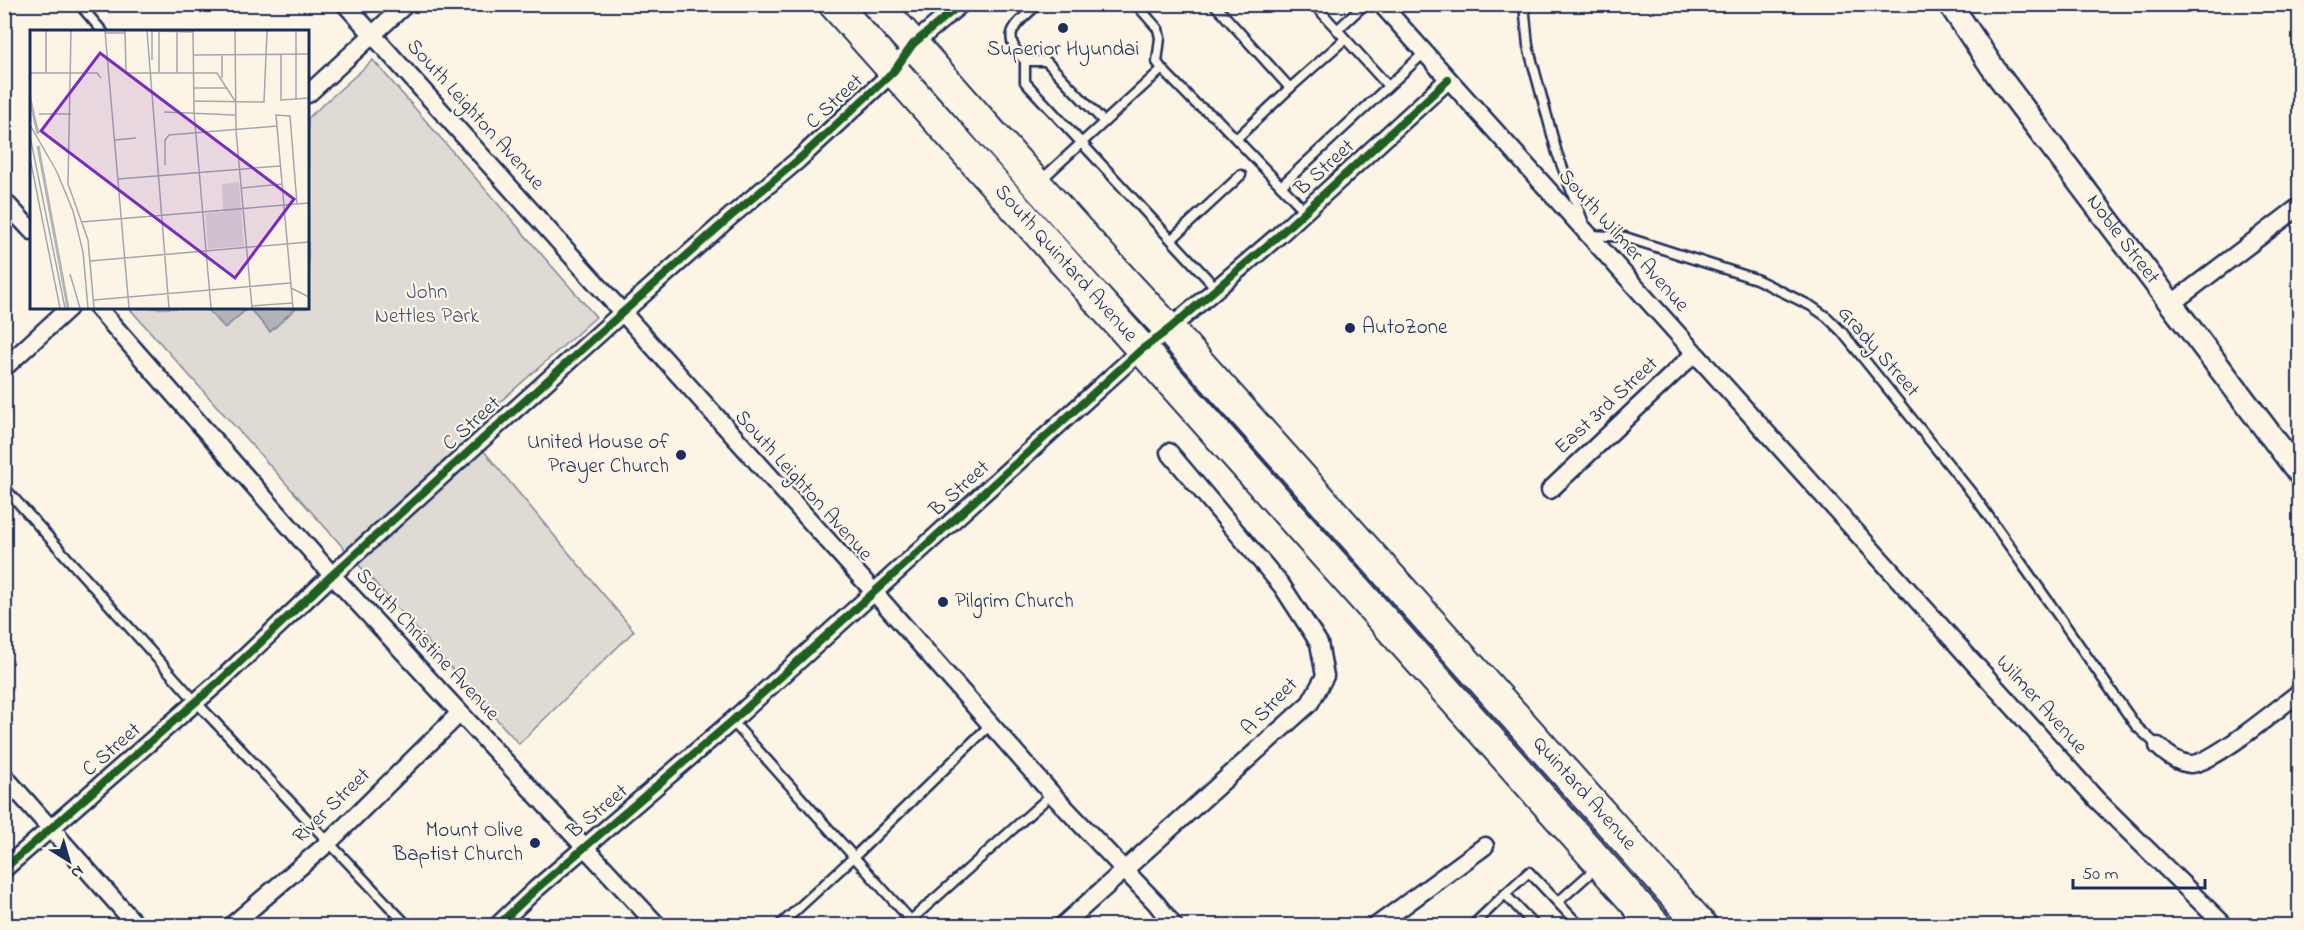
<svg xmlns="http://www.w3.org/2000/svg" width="2304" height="930" font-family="'Indie Flower',sans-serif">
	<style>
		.green { fill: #dfdbd4; stroke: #7d8599; stroke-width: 1.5 }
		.water { fill: #b2b4b8; stroke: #767f94; stroke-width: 1.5 }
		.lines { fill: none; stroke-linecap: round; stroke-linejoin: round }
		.lane-casing { stroke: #1b2f5e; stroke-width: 13 }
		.street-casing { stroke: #1b2f5e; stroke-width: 21 }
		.secondary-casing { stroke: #1b2f5e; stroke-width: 27 }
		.highway-casing { stroke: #1b2f5e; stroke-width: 34 }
		.lane { stroke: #fcf5e5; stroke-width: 8 }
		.street { stroke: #fcf5e5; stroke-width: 16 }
		.secondary { stroke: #fcf5e5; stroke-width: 22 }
		.highway { stroke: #fcf5e5; stroke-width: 30 }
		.cycleway-casing { stroke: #fcf5e5; stroke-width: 11 }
		.cycleway { stroke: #1b5e20; stroke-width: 8 }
		.poi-dot { fill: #1b2f5e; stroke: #fcf5e5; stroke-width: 2 }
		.labels { text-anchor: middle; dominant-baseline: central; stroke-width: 4.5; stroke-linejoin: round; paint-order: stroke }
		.poi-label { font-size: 21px; fill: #1b2f5e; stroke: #fcf5e5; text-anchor: start }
		.street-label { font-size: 21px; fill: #1b2f5e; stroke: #fcf5e5 }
		.park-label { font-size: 21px; fill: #425176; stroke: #fcf5e5 }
		.inset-river { fill: none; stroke: #b2b4b8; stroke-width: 3 }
		.inset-road { fill: none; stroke: #a2a6af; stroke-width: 1.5 }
		.view { fill: #7b2cbf; fill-opacity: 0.15; stroke: #7b2cbf; stroke-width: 3 }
		.inset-edge { fill: none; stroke: #1b2f5e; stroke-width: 3 }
	</style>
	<rect width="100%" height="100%" fill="#fcf5e5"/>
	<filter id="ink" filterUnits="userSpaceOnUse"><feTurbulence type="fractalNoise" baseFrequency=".0167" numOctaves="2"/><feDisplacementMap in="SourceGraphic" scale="12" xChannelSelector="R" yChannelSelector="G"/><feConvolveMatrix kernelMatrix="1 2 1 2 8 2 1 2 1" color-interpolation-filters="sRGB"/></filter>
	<g filter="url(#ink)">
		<polygon class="green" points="373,60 596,317 467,431 634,631 519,744 129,308 308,308 308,118"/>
		<g class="water">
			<polygon points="206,308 248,308 225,328"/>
			<polygon points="249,308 296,308 270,332"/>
		</g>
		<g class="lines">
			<defs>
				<g id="lane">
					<polyline points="79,4 103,32"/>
					<path d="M1038,4C1016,25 998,34 1025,61V82L1216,288"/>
					<polyline points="1214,4 1290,88 1236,139"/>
					<polyline points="1314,4 1388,86"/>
					<polyline points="1524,4 1528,46 1557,153 1583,221"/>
					<polyline points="1337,30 1365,4"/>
					<polyline points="1025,61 1046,61 1104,122"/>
					<polyline points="1162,69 1196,104 1215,117 1305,211"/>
					<polyline points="1290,88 1345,39"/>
					<polyline points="1041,180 1162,69 1157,62 1160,38 1158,29 1136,4"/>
					<polyline points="1281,186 1424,53"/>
					<polyline points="1592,235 1625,237 1756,279 1811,306 1827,317 1842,332 1975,497 2136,726 2158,746"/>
					<polyline points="1172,239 1241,175"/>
					<polyline points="4,487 196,702 408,926"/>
					<polyline points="732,721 916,926"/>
					<polyline points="1558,902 1596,868"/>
					<polyline points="911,920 1052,794"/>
					<polyline points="779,926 855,856 991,724"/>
					<polyline points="1472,926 1505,894"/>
					<polyline points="1535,926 1505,894 1529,872 1580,926"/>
				</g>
				<g id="street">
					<polyline points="345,4 874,592 1052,794 1156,903 1174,926"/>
					<polyline points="1381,4 2097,800 2225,926"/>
					<polyline points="308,94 406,4"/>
					<polyline points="4,201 32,231"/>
					<polyline points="2171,304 2300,206"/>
					<polyline points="98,308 332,575 658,926"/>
					<polyline points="4,368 69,308"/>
					<polyline points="1550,490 1694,354"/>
					<path d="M2158,746C2167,755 2177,763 2190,764C2212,765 2279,707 2300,692"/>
					<polyline points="4,776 137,926"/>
					<polyline points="4,869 221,680 332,575 622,313 730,217 798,160 894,71 913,44 961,4"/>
					<polyline points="231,926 328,843 459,714"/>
					<polyline points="497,926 536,889 732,721 1141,350 1169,329 1278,236 1448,80"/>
					<polyline points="1062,926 1310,703 1325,676 1319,643 1282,586 1169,452"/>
					<polyline points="1376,926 1485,846"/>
				</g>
				<g id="secondary">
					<path id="s1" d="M1950,4L1997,74L2300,474"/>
				</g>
				<g id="highway">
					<path id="s2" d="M834,4L1656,926"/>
					<path id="s3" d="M877,4C975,112 1068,224 1169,329L1702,926"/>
				</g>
			</defs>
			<use href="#lane" class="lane-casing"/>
			<use href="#street" class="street-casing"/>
			<use href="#secondary" class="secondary-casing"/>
			<use href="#highway" class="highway-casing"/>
			<use href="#lane" class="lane"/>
			<use href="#street" class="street"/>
			<use href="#secondary" class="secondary"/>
			<use href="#highway" class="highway"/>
			<defs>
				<g id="cycleway">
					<polyline points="4,869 221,680 332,575 622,313 730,217 798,160 894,71 913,44 961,4"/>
					<polyline points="497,926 536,889 732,721 1141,350 1169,329 1278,236 1448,80"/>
				</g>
			</defs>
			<use href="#cycleway" class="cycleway-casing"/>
			<use href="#cycleway" class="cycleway"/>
		</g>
	</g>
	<g class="poi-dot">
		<circle cx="1063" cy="28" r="6"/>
		<circle cx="1350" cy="328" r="6"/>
		<circle cx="681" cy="455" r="6"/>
		<circle cx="943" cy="602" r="6"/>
		<circle cx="535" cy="843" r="6"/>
	</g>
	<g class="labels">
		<g class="poi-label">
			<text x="1063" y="50" text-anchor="middle">Superior Hyundai</text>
			<text x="1362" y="328">AutoZone</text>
			<text x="669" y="443" text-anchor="end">United House of<tspan x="669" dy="24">Prayer Church</tspan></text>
			<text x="955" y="602">Pilgrim Church</text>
			<text x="523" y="831" text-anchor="end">Mount Olive<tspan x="523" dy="24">Baptist Church</tspan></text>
		</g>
		<g class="street-label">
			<text transform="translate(835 102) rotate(-43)">C Street</text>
			<text transform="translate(475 115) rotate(48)">South Leighton Avenue</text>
			<text transform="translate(1325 168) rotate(-42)">B Street</text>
			<text stroke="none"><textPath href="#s1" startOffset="292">Noble Street</textPath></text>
			<text transform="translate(1623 241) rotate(48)">South Wilmer Avenue</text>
			<text stroke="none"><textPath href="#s2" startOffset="348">South Quintard Avenue</textPath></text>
			<text transform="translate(1878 352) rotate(49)">Grady Street</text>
			<text transform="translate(1607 406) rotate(-43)">East 3rd Street</text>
			<text transform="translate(472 424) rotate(-42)">C Street</text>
			<text transform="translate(803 486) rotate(48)">South Leighton Avenue</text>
			<text transform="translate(960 489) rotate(-42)">B Street</text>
			<text transform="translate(427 645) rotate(47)">South Christine Avenue</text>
			<text transform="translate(2041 705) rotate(48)">Wilmer Avenue</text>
			<text transform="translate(1270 707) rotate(-46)">A Street</text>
			<text transform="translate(112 750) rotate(-41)">C Street</text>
			<text stroke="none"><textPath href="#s3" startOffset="1060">Quintard Avenue</textPath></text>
			<text transform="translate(332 806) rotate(-44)">River Street</text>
			<text transform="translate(598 812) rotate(-40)">B Street</text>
		</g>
		<g class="park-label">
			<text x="427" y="293">John<tspan x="427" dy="24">Nettles Park</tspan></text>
		</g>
	</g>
	<g transform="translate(30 30)">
		<rect width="279" height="279" fill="#fcf5e5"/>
		<path d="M209,152L214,216L178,219L175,183L193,182L192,154Z" fill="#dfdbd4"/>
		<path class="inset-river" d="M0,69L8,104M8,116L38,278"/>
		<path class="inset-road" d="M41,1L38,154L58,210L64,278M75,1L99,278M95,1L96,43H187L205,71M117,1L139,278M120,1L163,2M129,1V42M163,1L164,82L181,278M205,1L206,100L222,278M75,3H95M163,25L279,24M192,25V48M251,25V70L279,68M122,30V1M0,43H67L71,48M16,43V1M147,43V2M164,58H197M266,70V1M164,71L234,72L237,1M134,82L205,85M9,84H41M0,95L27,142L43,181L53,222L58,278M0,106L35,278M85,110L106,108M0,128L30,278M135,135V110L139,105L247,96M88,149L250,136M212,158L252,154M51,192L279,173M60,231L279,212M40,244L50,278M261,258L279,267M64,270L260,253M222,276L262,273M263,278L246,85L260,86L267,174"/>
		<path class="view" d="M70,23L264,169L205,248L11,101Z"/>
		<rect width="279" height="279" class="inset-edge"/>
	</g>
	<rect width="2304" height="930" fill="none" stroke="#fcf5e5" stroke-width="24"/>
	<rect x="12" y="12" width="2280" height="906" fill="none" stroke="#1b2f5e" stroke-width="2" filter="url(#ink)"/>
	<g transform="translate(69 861) rotate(143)" stroke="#fcf5e5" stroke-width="4.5" paint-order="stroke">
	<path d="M0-4.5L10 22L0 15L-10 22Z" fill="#1b2f5e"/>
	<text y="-9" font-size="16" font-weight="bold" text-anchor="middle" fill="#1b2f5e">N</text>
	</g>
	<path d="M2073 879v9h132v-9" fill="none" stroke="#1b2f5e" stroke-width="3"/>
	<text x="2082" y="879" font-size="18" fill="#1b2f5e" stroke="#fcf5e5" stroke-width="4.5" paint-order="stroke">50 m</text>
</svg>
